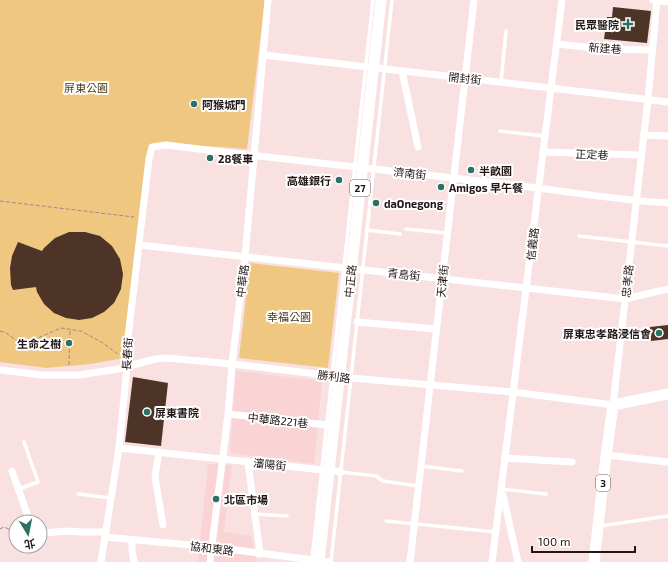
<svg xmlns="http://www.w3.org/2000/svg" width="668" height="562" font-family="'Exo 2','Noto Sans TC',sans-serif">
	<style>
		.built { fill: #fad3d5 }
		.green { fill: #efc781 }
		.building { fill: #4e3426 }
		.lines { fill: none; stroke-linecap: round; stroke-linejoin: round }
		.path { stroke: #9d8a8b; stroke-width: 1; stroke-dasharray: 4 2; stroke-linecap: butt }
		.lane { stroke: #fff; stroke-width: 3.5 }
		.street { stroke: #fff; stroke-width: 7 }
		.primary { stroke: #fff; stroke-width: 11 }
		.poi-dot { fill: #2d7164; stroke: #fff; stroke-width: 1.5 }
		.labels { text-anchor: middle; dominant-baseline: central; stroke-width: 4; stroke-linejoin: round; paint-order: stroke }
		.shield { fill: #fff; stroke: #645b5b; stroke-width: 1 }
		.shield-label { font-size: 10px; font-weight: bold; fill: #221515 }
		.poi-label { font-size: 11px; font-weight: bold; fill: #221515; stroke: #fff; text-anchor: start }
		.street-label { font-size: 11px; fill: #221515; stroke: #fff }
		.park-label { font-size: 11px; fill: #4c3915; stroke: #fff }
	</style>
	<rect width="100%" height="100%" fill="#f9e1e2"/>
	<g class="built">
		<polygon points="236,371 322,381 314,464 230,453"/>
		<polygon points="208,464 232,465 224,532 251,536 257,562 198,562"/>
	</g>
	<g class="green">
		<polygon points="0,0 265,0 247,149 162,143 150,145 148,149 124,358 90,364 46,368 0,362"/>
		<polygon points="250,263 339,273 328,368 239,358"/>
	</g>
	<g class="building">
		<polygon points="613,7 651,11 647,43 604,39 607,17 612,17"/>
		<polygon points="195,99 198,107 193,109 190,101"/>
		<polygon points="69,232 85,232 100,236 112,246 120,259 123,274 121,289 114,303 104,312 92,318 79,320 66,318 54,313 44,304 37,292 36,287 13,290 11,285 10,268 12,256 18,242 42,251 44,248 55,238"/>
		<polygon points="668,325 668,339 651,341 650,327"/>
		<polygon points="133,377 168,383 161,446 125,442"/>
	</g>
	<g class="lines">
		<g class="path">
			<polyline points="0,201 134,217"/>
			<polyline points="0,331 6,333 16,340 31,341 61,328 81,331 103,343 119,355"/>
			<polyline points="69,365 70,330"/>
			<polyline points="0,529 4,527 16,532"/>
		</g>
		<g class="lane">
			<polyline points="501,82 506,31"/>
			<polyline points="500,131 545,136"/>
			<polyline points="406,229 447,233"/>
			<polyline points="367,230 400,234"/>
			<polyline points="579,236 668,246"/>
			<polyline points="421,466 462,471"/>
			<polyline points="341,472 376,476 383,481 419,486"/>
			<polyline points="19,489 38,482 24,442"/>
			<polyline points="501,489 546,494"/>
			<polyline points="78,494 111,498"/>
			<polyline points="255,514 287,516"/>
			<polyline points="386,521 496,532"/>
			<polyline points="600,526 668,516"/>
			<polyline points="312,560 373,0"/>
			<polyline points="331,562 392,0"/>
		</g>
		<g class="street">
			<polyline points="653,0 668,2"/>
			<polyline points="557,44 604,49 652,50"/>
			<polyline points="263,55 551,88 668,102"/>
			<polyline points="402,71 418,147"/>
			<polyline points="643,135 668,136"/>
			<polyline points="543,152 641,155"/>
			<polyline points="139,245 625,299 668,289"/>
			<polyline points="357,322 436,329"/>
			<polyline points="0,370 42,375 79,375 118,369 155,359 167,358 232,364 351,378 513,392 613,405 648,99 657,0"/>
			<polyline points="228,414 327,425"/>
			<polyline points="119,448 341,472"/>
			<polyline points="159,452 155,477 163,525"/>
			<polyline points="606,455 668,462"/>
			<polyline points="505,458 572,462"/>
			<polyline points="248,462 260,554"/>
			<polyline points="12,471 30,522"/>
			<polyline points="503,495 518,562"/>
			<polyline points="40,530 45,533 66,531 81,532 106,532"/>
			<polyline points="105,537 212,547 329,562"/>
			<polyline points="132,540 132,550 134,562"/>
			<path d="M101,562L119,448L127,367V346L149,159L152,147L166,145C279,159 392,171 506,184C560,190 614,200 668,203"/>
			<polyline points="210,562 228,414 232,364 245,257 268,0"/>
			<polyline points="410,562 474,0"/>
			<polyline points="492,562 562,0"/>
		</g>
		<g class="primary">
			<polyline points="319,562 381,0"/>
			<polyline points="594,562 605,464 613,405 668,394"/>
		</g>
	</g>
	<g class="poi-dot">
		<path d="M626 18h4v4h4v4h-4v4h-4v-4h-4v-4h4z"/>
		<circle cx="194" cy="104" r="4"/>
		<circle cx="210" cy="158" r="4"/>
		<circle cx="471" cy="170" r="4"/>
		<circle cx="339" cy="180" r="4"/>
		<circle cx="441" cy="187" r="4"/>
		<circle cx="376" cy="203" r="4"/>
		<circle cx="659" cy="333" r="4"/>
		<circle cx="69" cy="343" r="4"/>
		<circle cx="147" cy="412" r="4"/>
		<circle cx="216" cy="499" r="4"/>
	</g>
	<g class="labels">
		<g class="shield">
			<rect x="350" y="180" width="20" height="16" rx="3"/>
			<rect x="596" y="475" width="14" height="16" rx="3"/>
		</g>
		<g class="shield-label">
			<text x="360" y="188">27</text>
			<text x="603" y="483">3</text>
		</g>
		<g class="poi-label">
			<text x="619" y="24" text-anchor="end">民眾醫院</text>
			<text x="202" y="104">阿猴城門</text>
			<text x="218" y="158">28餐車</text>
			<text x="479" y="170">半畝園</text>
			<text x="331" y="180" text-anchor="end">高雄銀行</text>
			<text x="449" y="187">Amigos 早午餐</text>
			<text x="384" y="203">daOnegong</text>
			<text x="651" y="333" text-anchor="end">屏東忠孝路浸信會</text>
			<text x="61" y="343" text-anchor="end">生命之樹</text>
			<text x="155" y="412">屏東書院</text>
			<text x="224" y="499">北區市場</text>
		</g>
		<g class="street-label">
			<text transform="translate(605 48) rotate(4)">新建巷</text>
			<text transform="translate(465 78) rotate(6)">開封街</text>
			<text transform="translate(592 154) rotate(2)">正定巷</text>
			<text transform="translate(410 173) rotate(6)">濟南街</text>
			<text transform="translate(532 244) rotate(-83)">信義路</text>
			<text transform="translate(404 274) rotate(6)">青島街</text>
			<text transform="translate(242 281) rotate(-83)">中華路</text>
			<text transform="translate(350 281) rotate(-84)">中正路</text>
			<text transform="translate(442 281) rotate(-84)">天津街</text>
			<text transform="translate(627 281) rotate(-84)">忠孝路</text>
			<text transform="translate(127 354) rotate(-86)">長春街</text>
			<text transform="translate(334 376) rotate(7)">勝利路</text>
			<text transform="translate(278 420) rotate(6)">中華路221巷</text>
			<text transform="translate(270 464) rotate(6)">瀋陽街</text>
			<text transform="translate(212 548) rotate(7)">協和東路</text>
		</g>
		<g class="park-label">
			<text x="86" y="87">屏東公園</text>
			<text x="289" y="316">幸福公園</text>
		</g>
	</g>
	<g transform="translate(28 534) rotate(170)"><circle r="19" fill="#ffffff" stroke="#a7a1a1"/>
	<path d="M0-3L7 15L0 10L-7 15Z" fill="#2d7164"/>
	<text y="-6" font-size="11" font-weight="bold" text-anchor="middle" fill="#221515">北</text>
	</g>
	<path d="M532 546v6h103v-6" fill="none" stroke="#221515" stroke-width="2"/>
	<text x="538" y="546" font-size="12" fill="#221515" stroke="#ffffff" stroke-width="3" paint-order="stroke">100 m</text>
</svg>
